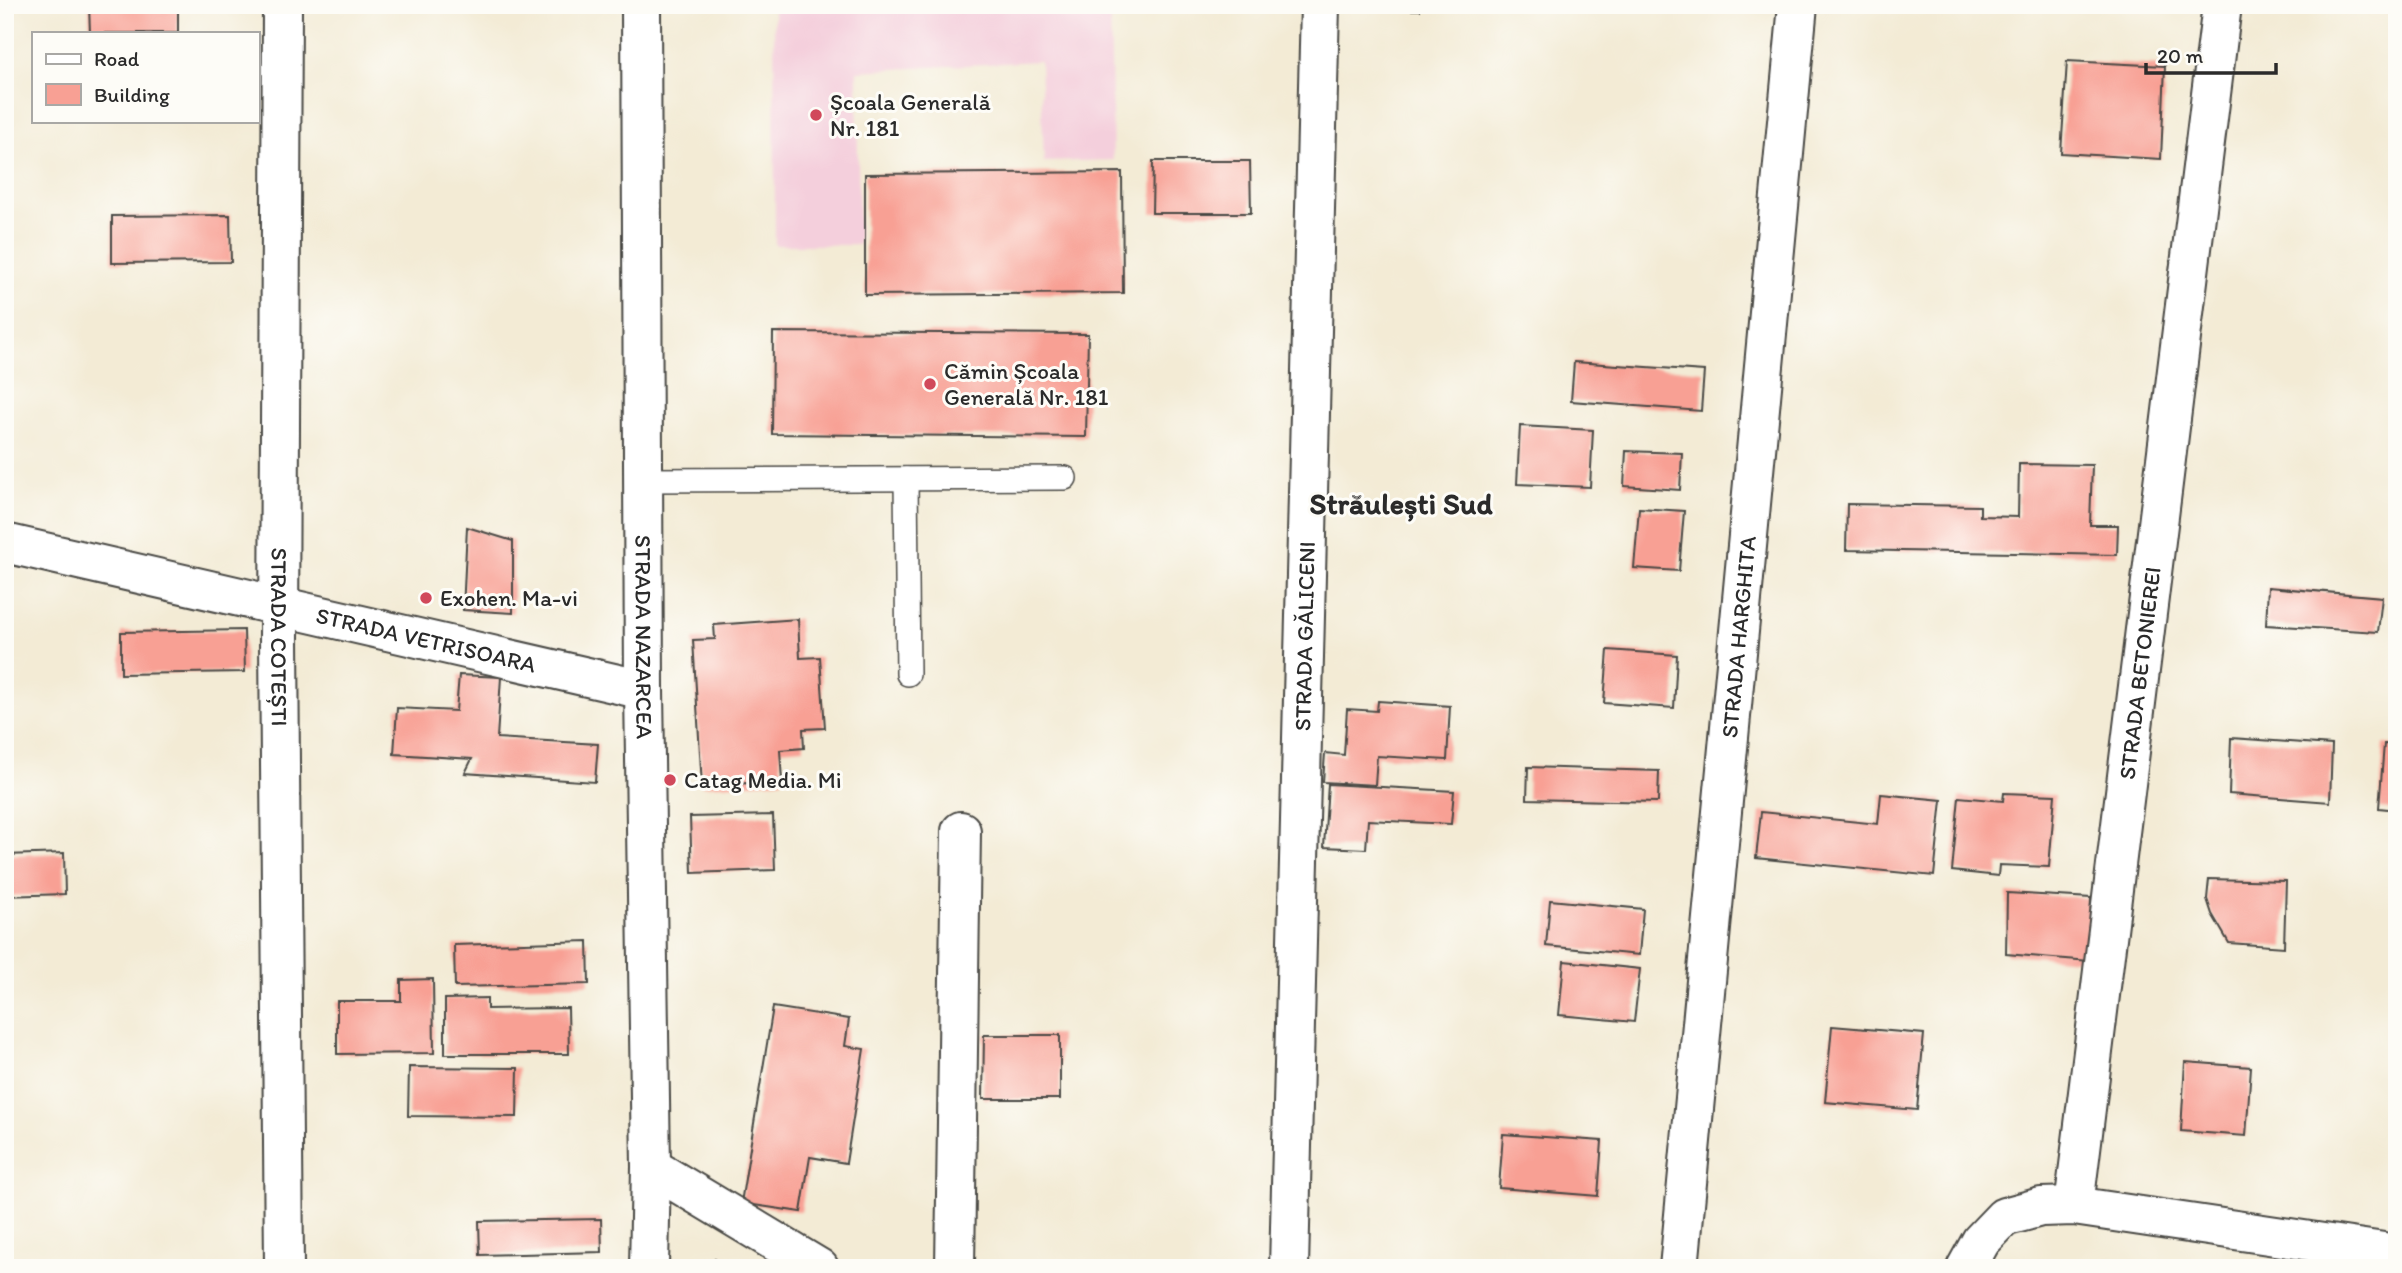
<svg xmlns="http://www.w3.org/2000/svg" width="2402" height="1273" font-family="Itim,sans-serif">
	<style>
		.built { fill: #f4cfdc }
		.building { fill: #f8a094 }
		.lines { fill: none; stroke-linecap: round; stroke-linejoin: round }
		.lane-casing { stroke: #494844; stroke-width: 26 }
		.street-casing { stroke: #494844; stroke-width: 42 }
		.lane { stroke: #fff; stroke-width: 23 }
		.street { stroke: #fff; stroke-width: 38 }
		.poi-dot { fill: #d1495b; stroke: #fdfcf7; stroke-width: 2.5 }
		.labels { text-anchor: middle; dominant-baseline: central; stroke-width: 6; stroke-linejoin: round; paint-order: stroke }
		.poi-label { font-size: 23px; fill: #2b2b2b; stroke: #fdfcf7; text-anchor: start }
		.street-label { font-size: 23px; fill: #2b2b2b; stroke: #fdfcf7 }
		.district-label { font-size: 30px; font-weight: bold; fill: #2b2b2b; stroke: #fdfcf7 }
	</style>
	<rect width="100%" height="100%" fill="#fdfcf7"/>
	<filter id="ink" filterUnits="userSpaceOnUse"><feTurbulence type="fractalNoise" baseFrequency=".0143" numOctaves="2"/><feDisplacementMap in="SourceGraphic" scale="14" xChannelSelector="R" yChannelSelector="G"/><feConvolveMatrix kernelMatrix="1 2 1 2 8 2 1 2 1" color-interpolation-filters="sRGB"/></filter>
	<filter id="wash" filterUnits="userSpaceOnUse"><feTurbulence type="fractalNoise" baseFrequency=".00686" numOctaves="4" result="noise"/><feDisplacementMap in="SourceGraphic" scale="28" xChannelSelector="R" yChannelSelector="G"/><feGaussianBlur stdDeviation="1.57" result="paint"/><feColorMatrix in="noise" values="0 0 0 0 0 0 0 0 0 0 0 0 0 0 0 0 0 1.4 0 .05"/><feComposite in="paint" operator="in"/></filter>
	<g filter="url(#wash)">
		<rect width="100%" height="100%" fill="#f3ebd5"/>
		<polygon class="built" points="774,5 1110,5 1113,160 1044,162 1040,61 857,71 859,245 775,245"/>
		<g id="blocks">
			<g class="building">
				<polygon points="89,5 178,5 178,33 90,33"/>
				<rect x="1356" y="5" width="64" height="5"/>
				<polygon points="2067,61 2165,66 2161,159 2061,153"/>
				<polygon points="1153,161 1250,161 1251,213 1152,213"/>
				<polygon points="1122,172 1123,293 865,295 865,174"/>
				<polygon points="230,215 231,262 112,263 112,216"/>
				<polygon points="773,332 1088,334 1086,437 772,434"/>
				<polygon points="1574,362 1704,371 1701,411 1571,401"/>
				<polygon points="1520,426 1593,430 1590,487 1517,484"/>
				<polygon points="1626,451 1682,453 1680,490 1624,486"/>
				<polygon points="2019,464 2092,465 2090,525 2118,525 2117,555 1846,550 1847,504 1980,506 1980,516 2018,517"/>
				<polygon points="1639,508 1684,511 1679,571 1634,568"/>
				<polygon points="467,527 513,541 513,613 463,610"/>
				<polygon points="2268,587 2382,597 2378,632 2266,625"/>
				<polygon points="798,619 800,658 820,657 825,728 803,729 804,748 780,750 782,781 702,786 693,640 715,639 714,625"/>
				<polygon points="244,630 245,672 121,674 121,632"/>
				<polygon points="1608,650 1677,655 1674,708 1604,703"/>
				<polygon points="459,675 501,677 497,738 598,744 595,782 465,773 472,759 394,754 397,708 456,711"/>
				<polygon points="1378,701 1450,706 1447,760 1377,756 1375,785 1323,782 1325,753 1344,755 1347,709 1377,711"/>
				<polygon points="2231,738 2332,745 2330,802 2229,794"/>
				<polygon points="2384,744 2397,745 2397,810 2379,808"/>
				<polygon points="1528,767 1659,771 1658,802 1527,799"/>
				<polygon points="1328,784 1454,791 1451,824 1368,820 1366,849 1324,847"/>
				<polygon points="2004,793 2055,795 2049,867 1999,865 1998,876 1952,871 1959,797 2003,801"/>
				<polygon points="1881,794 1942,800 1934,876 1756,858 1761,812 1878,824"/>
				<polygon points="773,815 775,870 692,873 690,817"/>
				<polygon points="64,853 65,894 5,896 5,855"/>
				<polygon points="2209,879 2286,881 2284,947 2229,943 2212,914 2207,899"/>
				<polygon points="2007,893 2091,898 2089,961 2006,954"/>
				<polygon points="1550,900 1643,909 1639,955 1546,946"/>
				<polygon points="588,941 589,984 455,987 454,945"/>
				<polygon points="1564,961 1640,969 1634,1022 1559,1015"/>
				<polygon points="433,979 434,1053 337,1054 337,1001 401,1001 401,980"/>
				<polygon points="487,998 487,1009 568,1008 569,1054 445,1054 445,999"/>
				<polygon points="773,1007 849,1019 845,1046 864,1049 846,1163 810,1157 801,1212 741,1203"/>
				<polygon points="1832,1026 1924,1034 1917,1110 1825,1102"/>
				<polygon points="984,1035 1060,1035 1060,1099 983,1099"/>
				<polygon points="2185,1062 2251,1067 2246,1136 2181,1131"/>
				<polygon points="409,1067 518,1068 517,1117 408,1116"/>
				<polygon points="1503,1134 1602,1141 1598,1196 1499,1188"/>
				<polygon points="601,1219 602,1252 480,1255 479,1221"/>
				<polygon points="715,1259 731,1268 709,1268"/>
			</g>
		</g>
	</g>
	<g filter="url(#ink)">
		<use href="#blocks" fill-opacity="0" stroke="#494844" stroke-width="2"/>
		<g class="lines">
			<defs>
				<g id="lane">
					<polyline points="906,479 908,674"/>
					<polyline points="643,480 1065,478"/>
				</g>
				<g id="street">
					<path id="s1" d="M282,5L279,638L284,1268"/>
					<path id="s2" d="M641,5L644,690L651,1167L649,1268"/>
					<path id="s3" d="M5,543L644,690"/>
					<polyline points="651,1167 819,1268"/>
					<path id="s4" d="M2074,1206L2222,5"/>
					<polyline points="955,1268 961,831"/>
					<path id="s5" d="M1289,1268L1320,5"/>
					<path id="s6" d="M1679,1268L1798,5"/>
					<polyline points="1966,1268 1981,1241 2004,1217 2041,1207 2074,1206 2397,1254"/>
				</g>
			</defs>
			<use href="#lane" class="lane-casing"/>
			<use href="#street" class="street-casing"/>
			<use href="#lane" class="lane"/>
			<use href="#street" class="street"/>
		</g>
	</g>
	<g class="poi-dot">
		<circle cx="816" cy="115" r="7"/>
		<circle cx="930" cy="384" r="7"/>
		<circle cx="426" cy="598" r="7"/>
		<circle cx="670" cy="780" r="7"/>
	</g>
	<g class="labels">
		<g class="poi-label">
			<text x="830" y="102">Școala Generală<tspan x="830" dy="26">Nr. 181</tspan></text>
			<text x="944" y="371">Cămin Școala<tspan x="944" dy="26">Generală Nr. 181</tspan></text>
			<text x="440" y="598">Exohen. Ma-vi</text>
			<text x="684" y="780">Catag Media. Mi</text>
		</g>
		<g class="street-label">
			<text stroke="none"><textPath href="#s5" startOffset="632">STRADA GĂLICENI</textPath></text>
			<text stroke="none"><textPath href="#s6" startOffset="634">STRADA HARGHITA</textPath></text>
			<text stroke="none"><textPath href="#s1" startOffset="632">STRADA COTEȘTI</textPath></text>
			<text stroke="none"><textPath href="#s2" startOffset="632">STRADA NAZARCEA</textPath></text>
			<text stroke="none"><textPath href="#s3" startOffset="432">STRADA VETRISOARA</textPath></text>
			<text stroke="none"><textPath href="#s4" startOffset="537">STRADA BETONIEREI</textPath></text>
		</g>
		<g class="district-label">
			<text x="1401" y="503">Străulești Sud</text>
		</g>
	</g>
	<rect width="2402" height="1273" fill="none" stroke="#fdfcf7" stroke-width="28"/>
	<rect x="32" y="32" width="228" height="91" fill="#fdfcf7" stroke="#a9a8a5" stroke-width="2"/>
	<rect x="46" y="54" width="35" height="10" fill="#ffffff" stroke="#a9a8a5" stroke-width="2"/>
	<text x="94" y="66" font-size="21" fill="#2b2b2b">Road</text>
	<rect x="46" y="84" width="35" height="21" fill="#f8a094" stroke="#a9a8a5" stroke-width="2"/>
	<text x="94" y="102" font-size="21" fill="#2b2b2b">Building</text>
	<path d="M2146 63v10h130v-10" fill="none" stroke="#2b2b2b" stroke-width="3.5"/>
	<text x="2157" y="63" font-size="21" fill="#2b2b2b" stroke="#fdfcf7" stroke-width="5" paint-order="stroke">20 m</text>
</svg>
